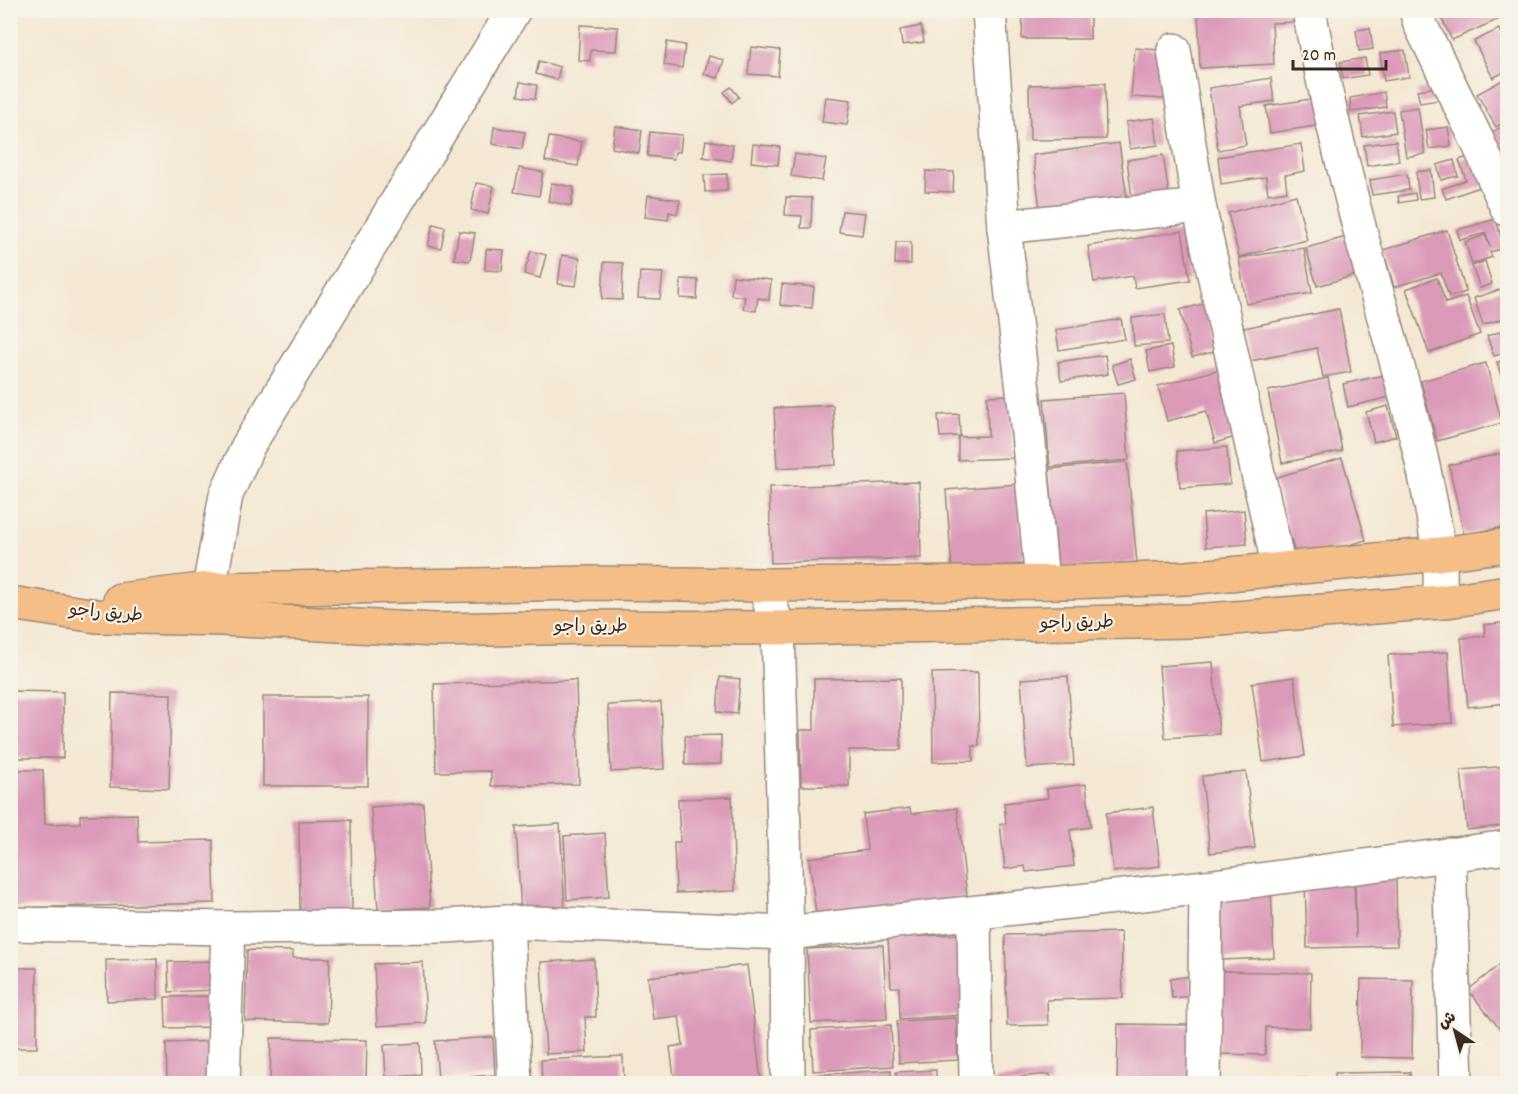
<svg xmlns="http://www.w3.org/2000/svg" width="1518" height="1094" font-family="Dekko,'Playpen Sans Arabic',sans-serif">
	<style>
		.building { fill: #dc9ab9 }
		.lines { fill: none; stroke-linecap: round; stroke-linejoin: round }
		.minor-casing { stroke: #988979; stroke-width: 36 }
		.major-casing { stroke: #988979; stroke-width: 36 }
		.minor { stroke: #fff; stroke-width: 33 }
		.major { stroke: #f6be87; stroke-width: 33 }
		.labels { text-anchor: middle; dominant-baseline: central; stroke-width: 4.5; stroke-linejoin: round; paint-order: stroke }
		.street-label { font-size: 18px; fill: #3b2a1e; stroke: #f7f3e8 }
	</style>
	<rect width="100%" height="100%" fill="#f7f3e8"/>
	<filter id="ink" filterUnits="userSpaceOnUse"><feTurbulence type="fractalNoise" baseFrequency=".0167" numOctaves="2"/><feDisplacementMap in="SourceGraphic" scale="12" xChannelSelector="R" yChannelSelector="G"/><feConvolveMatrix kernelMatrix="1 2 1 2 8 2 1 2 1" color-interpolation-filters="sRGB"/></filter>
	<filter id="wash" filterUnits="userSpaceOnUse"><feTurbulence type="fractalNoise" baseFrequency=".008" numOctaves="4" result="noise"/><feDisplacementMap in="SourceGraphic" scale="24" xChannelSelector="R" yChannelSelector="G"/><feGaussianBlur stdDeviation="1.35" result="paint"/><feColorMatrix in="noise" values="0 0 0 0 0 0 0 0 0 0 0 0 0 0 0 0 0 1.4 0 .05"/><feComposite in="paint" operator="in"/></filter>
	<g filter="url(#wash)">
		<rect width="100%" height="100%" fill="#f4e8d4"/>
		<g id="blocks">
			<g class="building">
				<polygon points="1023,10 1090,10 1090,39 1022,39"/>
				<polygon points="1198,10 1294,10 1295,22 1272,23 1274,64 1200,68"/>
				<polygon points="1461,10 1496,10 1499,19 1452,40 1442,19"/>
				<polygon points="580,25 618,27 616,51 591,50 590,61 578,60"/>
				<polygon points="921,26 924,42 902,45 900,30"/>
				<polygon points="1370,28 1373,49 1359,51 1356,30"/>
				<polygon points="1499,29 1508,43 1508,70 1493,78 1474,41"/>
				<polygon points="667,42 685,45 682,68 664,65"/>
				<polygon points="751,47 780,50 778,76 748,74"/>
				<polygon points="1135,48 1169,51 1165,99 1131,97"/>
				<polygon points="1405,50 1409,77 1384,81 1380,53"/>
				<polygon points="709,56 724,60 718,78 704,74"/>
				<polygon points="1365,58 1368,75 1343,79 1340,62"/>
				<polygon points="539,61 560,67 557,80 536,74"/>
				<polygon points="1508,77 1508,120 1496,127 1477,94"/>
				<polygon points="1271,78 1274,101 1240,106 1246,145 1218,150 1209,88"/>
				<polygon points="520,82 537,85 535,99 518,96"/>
				<polygon points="1105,83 1106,139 1030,140 1029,85"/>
				<polygon points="731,87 739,97 732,103 724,92"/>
				<polygon points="1437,87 1439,100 1420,103 1417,90"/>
				<polygon points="1384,92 1386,107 1351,112 1350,98"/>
				<polygon points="826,97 851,100 847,125 822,122"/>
				<polygon points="1324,97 1328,124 1270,133 1266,106"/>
				<polygon points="1418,107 1425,154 1406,157 1399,110"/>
				<polygon points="1393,111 1396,132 1363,137 1360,116"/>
				<polygon points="1154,118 1158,145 1130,149 1126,122"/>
				<polygon points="1508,123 1508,149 1499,154 1487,135"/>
				<polygon points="615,126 642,130 639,153 612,148"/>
				<polygon points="494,127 525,132 522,149 492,144"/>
				<polygon points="1448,127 1451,146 1429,149 1426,130"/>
				<polygon points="650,132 682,135 680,152 675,152 674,159 647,156"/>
				<polygon points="549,137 582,142 578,166 545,161"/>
				<polygon points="706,140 733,145 731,161 703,157"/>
				<polygon points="1396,141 1399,161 1367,166 1364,145"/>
				<polygon points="1119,143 1128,205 1041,217 1033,155"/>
				<polygon points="753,144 780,147 778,165 751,162"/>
				<polygon points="1301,144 1305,171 1285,175 1287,191 1268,194 1266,177 1221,184 1218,157"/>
				<polygon points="795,154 826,159 822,181 791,176"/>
				<polygon points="1163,155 1170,201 1133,206 1127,160"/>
				<polygon points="1474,155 1485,185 1446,199 1442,189 1466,180 1459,160"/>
				<polygon points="1454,160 1458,176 1441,180 1437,165"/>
				<polygon points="519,168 543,172 539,196 514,192"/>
				<polygon points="1431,170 1434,197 1419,199 1416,172"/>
				<polygon points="926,171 954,172 953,192 925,191"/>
				<polygon points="727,174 727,191 705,192 704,175"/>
				<polygon points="1407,174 1409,190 1372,195 1370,180"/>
				<polygon points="476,183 494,186 488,214 471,210"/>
				<polygon points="551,183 574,187 571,206 548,201"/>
				<polygon points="1415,193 1416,200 1399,203 1398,196"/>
				<polygon points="648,195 680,200 677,214 669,212 668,220 645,217"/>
				<polygon points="1296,195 1307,240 1239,257 1228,213"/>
				<polygon points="786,197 812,198 811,228 801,228 802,216 785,215"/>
				<polygon points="842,211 865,213 862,235 839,232"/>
				<polygon points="1496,219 1504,248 1490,252 1492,257 1472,264 1465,242 1485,235 1490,247 1486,233 1460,240 1457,230"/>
				<polygon points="433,224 445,227 441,248 428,246"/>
				<polygon points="1447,230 1466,292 1449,297 1441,273 1394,287 1383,250"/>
				<polygon points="459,231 475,233 470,261 454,259"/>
				<polygon points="1182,231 1190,280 1135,288 1133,276 1094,282 1088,246"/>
				<polygon points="1357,234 1367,272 1317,286 1306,248"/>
				<polygon points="896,242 911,242 911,264 895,264"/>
				<polygon points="1304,248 1312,293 1246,304 1239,258"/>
				<polygon points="486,249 504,250 502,271 485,270"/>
				<polygon points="531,251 546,255 540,278 524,274"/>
				<polygon points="562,255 580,258 576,286 558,284"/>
				<polygon points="1485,261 1492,284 1480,288 1472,266"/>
				<polygon points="604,262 623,263 622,300 602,299"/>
				<polygon points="640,272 663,273 660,299 638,298"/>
				<polygon points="733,276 771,280 769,300 758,298 756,311 743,309 745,297 731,295"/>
				<polygon points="1437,278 1446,303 1466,296 1480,334 1429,353 1406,289"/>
				<polygon points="681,279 698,280 697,299 680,298"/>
				<polygon points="782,284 814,287 812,308 780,305"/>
				<polygon points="1508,287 1508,317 1483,325 1474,298"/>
				<polygon points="1206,303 1218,351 1192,357 1180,310"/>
				<polygon points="1339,309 1351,372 1323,377 1317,348 1250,361 1243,328"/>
				<polygon points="1165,314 1168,343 1134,346 1132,318"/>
				<polygon points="1121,319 1125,339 1059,350 1056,330"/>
				<polygon points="1508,329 1508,352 1494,356 1487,336"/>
				<polygon points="1171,346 1175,367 1150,372 1146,351"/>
				<polygon points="1105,355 1108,374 1061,381 1058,362"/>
				<polygon points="1130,359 1136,379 1118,384 1112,365"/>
				<polygon points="1508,359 1508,377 1502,379 1497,362"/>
				<polygon points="1486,363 1502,423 1437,441 1421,381"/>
				<polygon points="1221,369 1239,436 1215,443 1206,411 1167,421 1158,386"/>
				<polygon points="1389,374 1394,396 1348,407 1343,384"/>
				<polygon points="1328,378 1342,451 1282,463 1268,391"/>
				<polygon points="1124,393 1129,460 1050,467 1044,399"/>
				<polygon points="1010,395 1013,458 958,460 958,437 988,436 987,396"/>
				<polygon points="833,405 836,465 777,468 774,408"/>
				<polygon points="1388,406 1396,436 1374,442 1366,412"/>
				<polygon points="959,414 960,436 940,437 938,415"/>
				<polygon points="1227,447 1230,484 1180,488 1177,451"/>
				<polygon points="1508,452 1508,526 1464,535 1449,465"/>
				<polygon points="1342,458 1366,540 1297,560 1274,478"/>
				<polygon points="1127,462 1137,562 1058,569 1049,469"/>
				<polygon points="919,482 921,558 771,563 769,487"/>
				<polygon points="1017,484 1024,564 952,570 946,490"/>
				<polygon points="1244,510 1247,544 1206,547 1203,514"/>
				<polygon points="1508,622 1508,703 1468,707 1461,638 1485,636 1484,625"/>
				<polygon points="1448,652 1452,723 1393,727 1388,655"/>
				<polygon points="1213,662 1219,734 1165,738 1159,666"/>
				<polygon points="978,672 979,746 973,746 973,761 933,762 932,673"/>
				<polygon points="1068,676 1074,765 1027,768 1021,679"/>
				<polygon points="720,677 740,679 737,714 717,712"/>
				<polygon points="1294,677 1305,756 1263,762 1252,683"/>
				<polygon points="901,678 901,750 849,750 849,786 801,786 800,730 814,730 814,679"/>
				<polygon points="576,680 579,784 491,786 491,771 436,772 434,684"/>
				<polygon points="10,691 63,692 63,758 10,758"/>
				<polygon points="112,693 171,694 169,789 110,787"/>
				<rect x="263" y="697" width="105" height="89"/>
				<polygon points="661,702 664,769 611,772 608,705"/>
				<polygon points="721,735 721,764 685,765 685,736"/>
				<polygon points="1508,766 1508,825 1467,830 1461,770"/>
				<polygon points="10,770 43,770 45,824 80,823 80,815 137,814 138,842 213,840 215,903 10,908"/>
				<polygon points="1246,772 1255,848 1210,853 1202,776"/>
				<polygon points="1086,784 1091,827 1070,830 1074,866 1026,872 1025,866 1005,869 1000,824 1006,823 1004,803 1048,798 1047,789"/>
				<polygon points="732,797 735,891 676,893 674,842 680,842 678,799"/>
				<polygon points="423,803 430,907 378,910 371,807"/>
				<polygon points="1153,807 1160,866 1113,872 1106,813"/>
				<polygon points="910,808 911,814 957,808 967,897 816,915 809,858 867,850 863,814"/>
				<polygon points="351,820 352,913 300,914 299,821"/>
				<polygon points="560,824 565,911 521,914 516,827"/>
				<polygon points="605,833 609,897 567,900 564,836"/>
				<polygon points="1396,870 1397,946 1307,948 1305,880 1354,878 1356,937 1355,871"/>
				<polygon points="1271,888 1274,958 1220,960 1216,891"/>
				<polygon points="1121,932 1123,998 1047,1000 1048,1025 1007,1026 1005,935"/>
				<polygon points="961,934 965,1015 900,1019 899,987 891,987 888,938"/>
				<polygon points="883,945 887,1019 811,1023 807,949"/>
				<polygon points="247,950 293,951 293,958 330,958 328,1023 245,1021"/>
				<polygon points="1508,958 1508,1039 1468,990"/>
				<polygon points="157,959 158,999 107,1001 106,960"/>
				<polygon points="594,959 596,1017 585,1017 587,1052 546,1054 541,962"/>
				<polygon points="215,961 215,990 169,992 168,962"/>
				<polygon points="423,962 426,1023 377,1026 374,964"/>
				<polygon points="747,965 761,1081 744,1084 675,1084 670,1047 683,1045 679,1016 653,1019 648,977"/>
				<rect x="10" y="968" width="27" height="80"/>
				<polygon points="1221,971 1311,973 1310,1028 1266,1027 1265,1055 1218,1054"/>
				<polygon points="1190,976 1193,996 1172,998 1170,979"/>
				<polygon points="1361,979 1413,980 1412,1058 1360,1057"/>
				<polygon points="217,996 218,1027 166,1028 165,997"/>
				<polygon points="956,1018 958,1060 899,1063 897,1021"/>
				<polygon points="1118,1024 1193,1025 1192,1084 1117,1084"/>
				<polygon points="891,1025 893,1066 813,1071 811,1030"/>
				<polygon points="493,1037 495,1075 438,1079 435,1041"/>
				<polygon points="271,1038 367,1040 366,1081 358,1081 358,1084 270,1084"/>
				<polygon points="215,1041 216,1084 167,1084 166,1043"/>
				<polygon points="420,1043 421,1075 386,1077 384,1045"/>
				<polygon points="623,1056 624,1084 542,1084 541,1060"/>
				<polygon points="891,1070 892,1084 814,1084 813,1075"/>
				<polygon points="936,1070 936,1084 897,1084 896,1072"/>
				<polygon points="1410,1072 1410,1084 1335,1084 1335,1073"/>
				<polygon points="1050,1074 1051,1084 996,1084 996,1079"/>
				<polygon points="1308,1078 1308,1084 1235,1084 1235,1081"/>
			</g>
		</g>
	</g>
	<g filter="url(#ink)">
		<use href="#blocks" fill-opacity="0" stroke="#988979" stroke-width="1.5"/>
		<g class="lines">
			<defs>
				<g id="minor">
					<polyline points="989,10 1004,227 1028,433 1042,582"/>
					<path d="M1309,10C1326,103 1350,195 1375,286C1400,373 1426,462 1439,552C1441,568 1440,586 1440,602"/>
					<polyline points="1416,10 1420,24 1477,140 1508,210"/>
					<polyline points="1174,50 1199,206 1279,569"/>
					<polyline points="1004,227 1199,206"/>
					<polyline points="764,585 778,628 787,933 788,1084"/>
					<polyline points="209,589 226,495 248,446 514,10"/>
					<polyline points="1449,854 1456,1084"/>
					<polyline points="974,913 976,1084"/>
					<polyline points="507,922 515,1084"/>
					<polyline points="10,924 228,928 446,926 507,922 787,933 1206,887 1508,847"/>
					<polyline points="223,1084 228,928"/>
					<polyline points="1204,1084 1206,887"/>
				</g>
				<g id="major">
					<polyline points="120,600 209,589 591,583 764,585 1067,582 1187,578 1439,554 1508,545"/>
					<polyline points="10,603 97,616 222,619 435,630 596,627 778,628 1194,621 1440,602 1508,592"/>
				</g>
			</defs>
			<use href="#minor" class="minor-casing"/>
			<use href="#major" class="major-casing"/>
			<use href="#minor" class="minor"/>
			<use href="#major" class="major"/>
		</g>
	</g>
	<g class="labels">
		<g class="street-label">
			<text transform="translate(106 614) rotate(5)">طريق راجو</text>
			<text transform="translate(1077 624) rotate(-1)">طريق راجو</text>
			<text x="591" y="627">طريق راجو</text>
		</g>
	</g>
	<rect width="1518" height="1094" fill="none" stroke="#f7f3e8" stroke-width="36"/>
	<g transform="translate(1455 1031) rotate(324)" stroke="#f7f3e8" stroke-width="4.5" paint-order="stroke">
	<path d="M0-4.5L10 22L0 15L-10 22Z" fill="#3b2a1e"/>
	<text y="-9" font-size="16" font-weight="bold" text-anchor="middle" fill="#3b2a1e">ش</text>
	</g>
	<path d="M1293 60v9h93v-9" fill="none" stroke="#3b2a1e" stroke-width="3"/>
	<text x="1302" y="60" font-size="18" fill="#3b2a1e" stroke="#f7f3e8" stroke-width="4.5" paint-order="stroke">20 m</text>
</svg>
